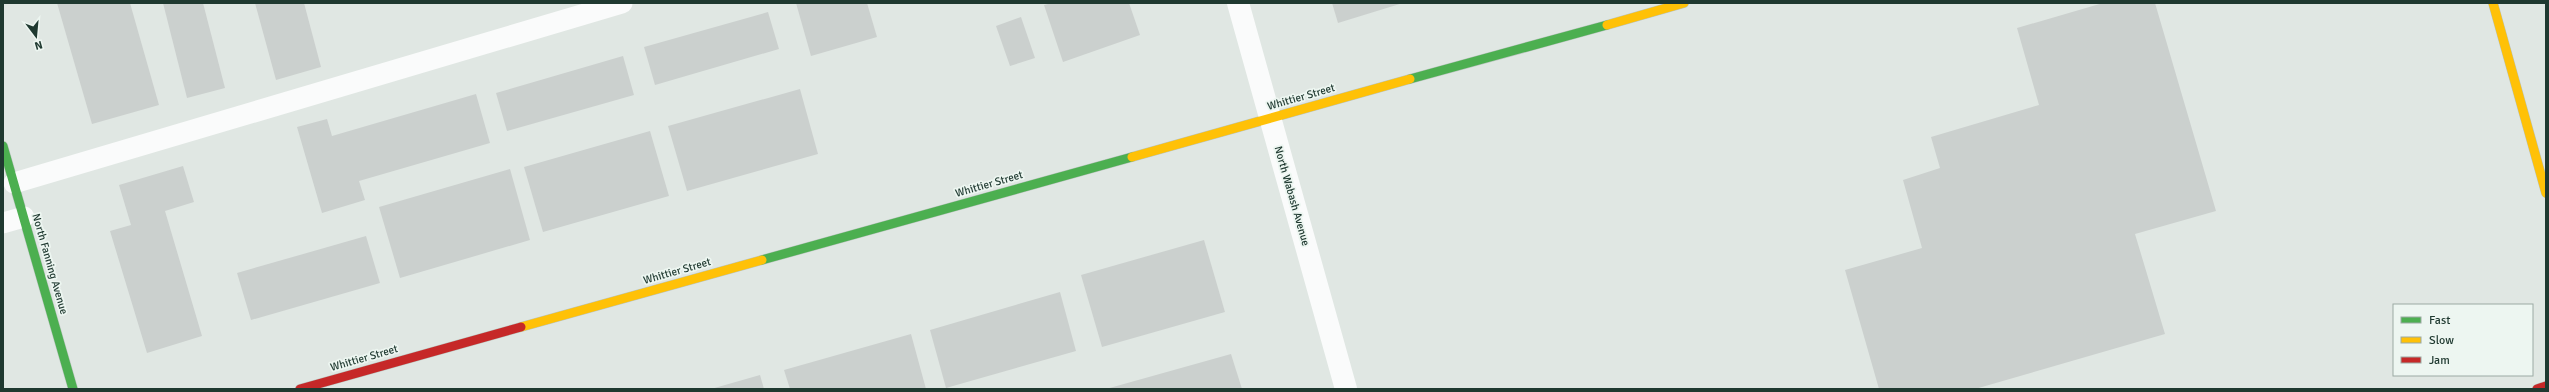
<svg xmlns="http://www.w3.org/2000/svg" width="2549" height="392" font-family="Signika,sans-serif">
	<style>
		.building { fill: #cbd0ce }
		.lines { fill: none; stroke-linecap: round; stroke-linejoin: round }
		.fast-casing { stroke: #b9c4be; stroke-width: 10 }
		.slow-casing { stroke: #b9c4be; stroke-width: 10 }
		.jam-casing { stroke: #b9c4be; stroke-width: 10 }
		.lane { stroke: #fafbfb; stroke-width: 21 }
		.street { stroke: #fafbfb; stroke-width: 22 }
		.fast { stroke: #4caf50; stroke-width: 9 }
		.slow { stroke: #ffc107; stroke-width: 9 }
		.jam { stroke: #c62828; stroke-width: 9 }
		.labels { text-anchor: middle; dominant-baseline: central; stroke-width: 3.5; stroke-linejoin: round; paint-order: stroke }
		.street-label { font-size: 11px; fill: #1f3930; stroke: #edf6f1 }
	</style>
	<rect width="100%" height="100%" fill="#e0e7e3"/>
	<g class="building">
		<polygon points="57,3 130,3 159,105 92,124"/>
		<polygon points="163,3 203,3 225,88 187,98"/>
		<polygon points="255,3 304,3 321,67 276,80"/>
		<polygon points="796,3 867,3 877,37 811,56"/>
		<polygon points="1052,3 1129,3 1140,35 1063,62 1044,5"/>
		<polygon points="1332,3 1403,3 1338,23"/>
		<polygon points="2103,3 2155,3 2216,211 2135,234 2165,334 1975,389 1879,389 1845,270 1922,248 1903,180 1940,168 1931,137 2039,105 2017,28"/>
		<polygon points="768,12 779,49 655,85 644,47"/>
		<polygon points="1021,17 1035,58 1010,66 996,26"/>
		<polygon points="623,56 634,95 507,131 496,93"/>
		<polygon points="800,89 818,154 687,191 668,126"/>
		<polygon points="476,94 490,143 359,181 365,200 322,213 297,127 327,119 332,136"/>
		<polygon points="650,131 669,196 543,232 524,167"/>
		<polygon points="183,166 194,202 165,211 202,336 147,353 110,231 131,225 119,185"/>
		<polygon points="510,169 530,240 400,278 379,207"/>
		<polygon points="366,236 380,283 251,320 237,273"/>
		<polygon points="1204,240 1225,312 1102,347 1081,275"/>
		<polygon points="1060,292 1076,351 946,388 930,330"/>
		<polygon points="911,334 926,389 790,389 784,370"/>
		<polygon points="1231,354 1242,389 1106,389"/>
		<polygon points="760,375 764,389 711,389"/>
	</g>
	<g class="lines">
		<defs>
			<g id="fast">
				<polyline points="1410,79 1607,25"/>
				<polyline points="3,146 73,389"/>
				<polyline points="762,260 1132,157"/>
			</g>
			<g id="slow">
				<polyline points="2493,3 2546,193"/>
				<polyline points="1607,25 1684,3"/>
				<polyline points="1132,157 1410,79"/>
				<polyline points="521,327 762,260"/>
			</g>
			<g id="jam">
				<polyline points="300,389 521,327"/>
				<polyline points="2537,389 2546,386"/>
			</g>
		</defs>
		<use href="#fast" class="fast-casing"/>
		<use href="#slow" class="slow-casing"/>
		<use href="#jam" class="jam-casing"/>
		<g class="lane">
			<polyline points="14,183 622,3"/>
			<polyline points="3,223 24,217"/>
		</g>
		<polyline class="street" points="1238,3 1346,389"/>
		<use href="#fast" class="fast"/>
		<use href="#slow" class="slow"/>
		<use href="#jam" class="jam"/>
	</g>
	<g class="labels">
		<g class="street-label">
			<text transform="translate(1301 97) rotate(-16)">Whittier Street</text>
			<text transform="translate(989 184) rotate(-16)">Whittier Street</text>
			<text transform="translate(1292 196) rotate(74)">North Wabash Avenue</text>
			<text transform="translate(50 264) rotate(74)">North Fanning Avenue</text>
			<text transform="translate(677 271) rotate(-16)">Whittier Street</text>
			<text transform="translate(364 358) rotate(-16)">Whittier Street</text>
		</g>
	</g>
	<rect width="2549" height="392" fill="none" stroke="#1f3930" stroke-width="8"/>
	<rect x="2393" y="304" width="140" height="72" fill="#edf6f1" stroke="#9baaa4"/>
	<rect x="2401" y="317" width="20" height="6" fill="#4caf50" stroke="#9baaa4"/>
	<text x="2429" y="324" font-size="12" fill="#1f3930">Fast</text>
	<rect x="2401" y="337" width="20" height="6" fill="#ffc107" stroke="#9baaa4"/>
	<text x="2429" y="344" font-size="12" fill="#1f3930">Slow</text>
	<rect x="2401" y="357" width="20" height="6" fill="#c62828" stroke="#9baaa4"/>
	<text x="2429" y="364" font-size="12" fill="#1f3930">Jam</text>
	<g transform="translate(36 36) rotate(164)" stroke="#edf6f1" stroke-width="3" paint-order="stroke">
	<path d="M0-3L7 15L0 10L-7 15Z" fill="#1f3930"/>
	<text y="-6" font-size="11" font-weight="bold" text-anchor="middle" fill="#1f3930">N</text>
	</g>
</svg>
